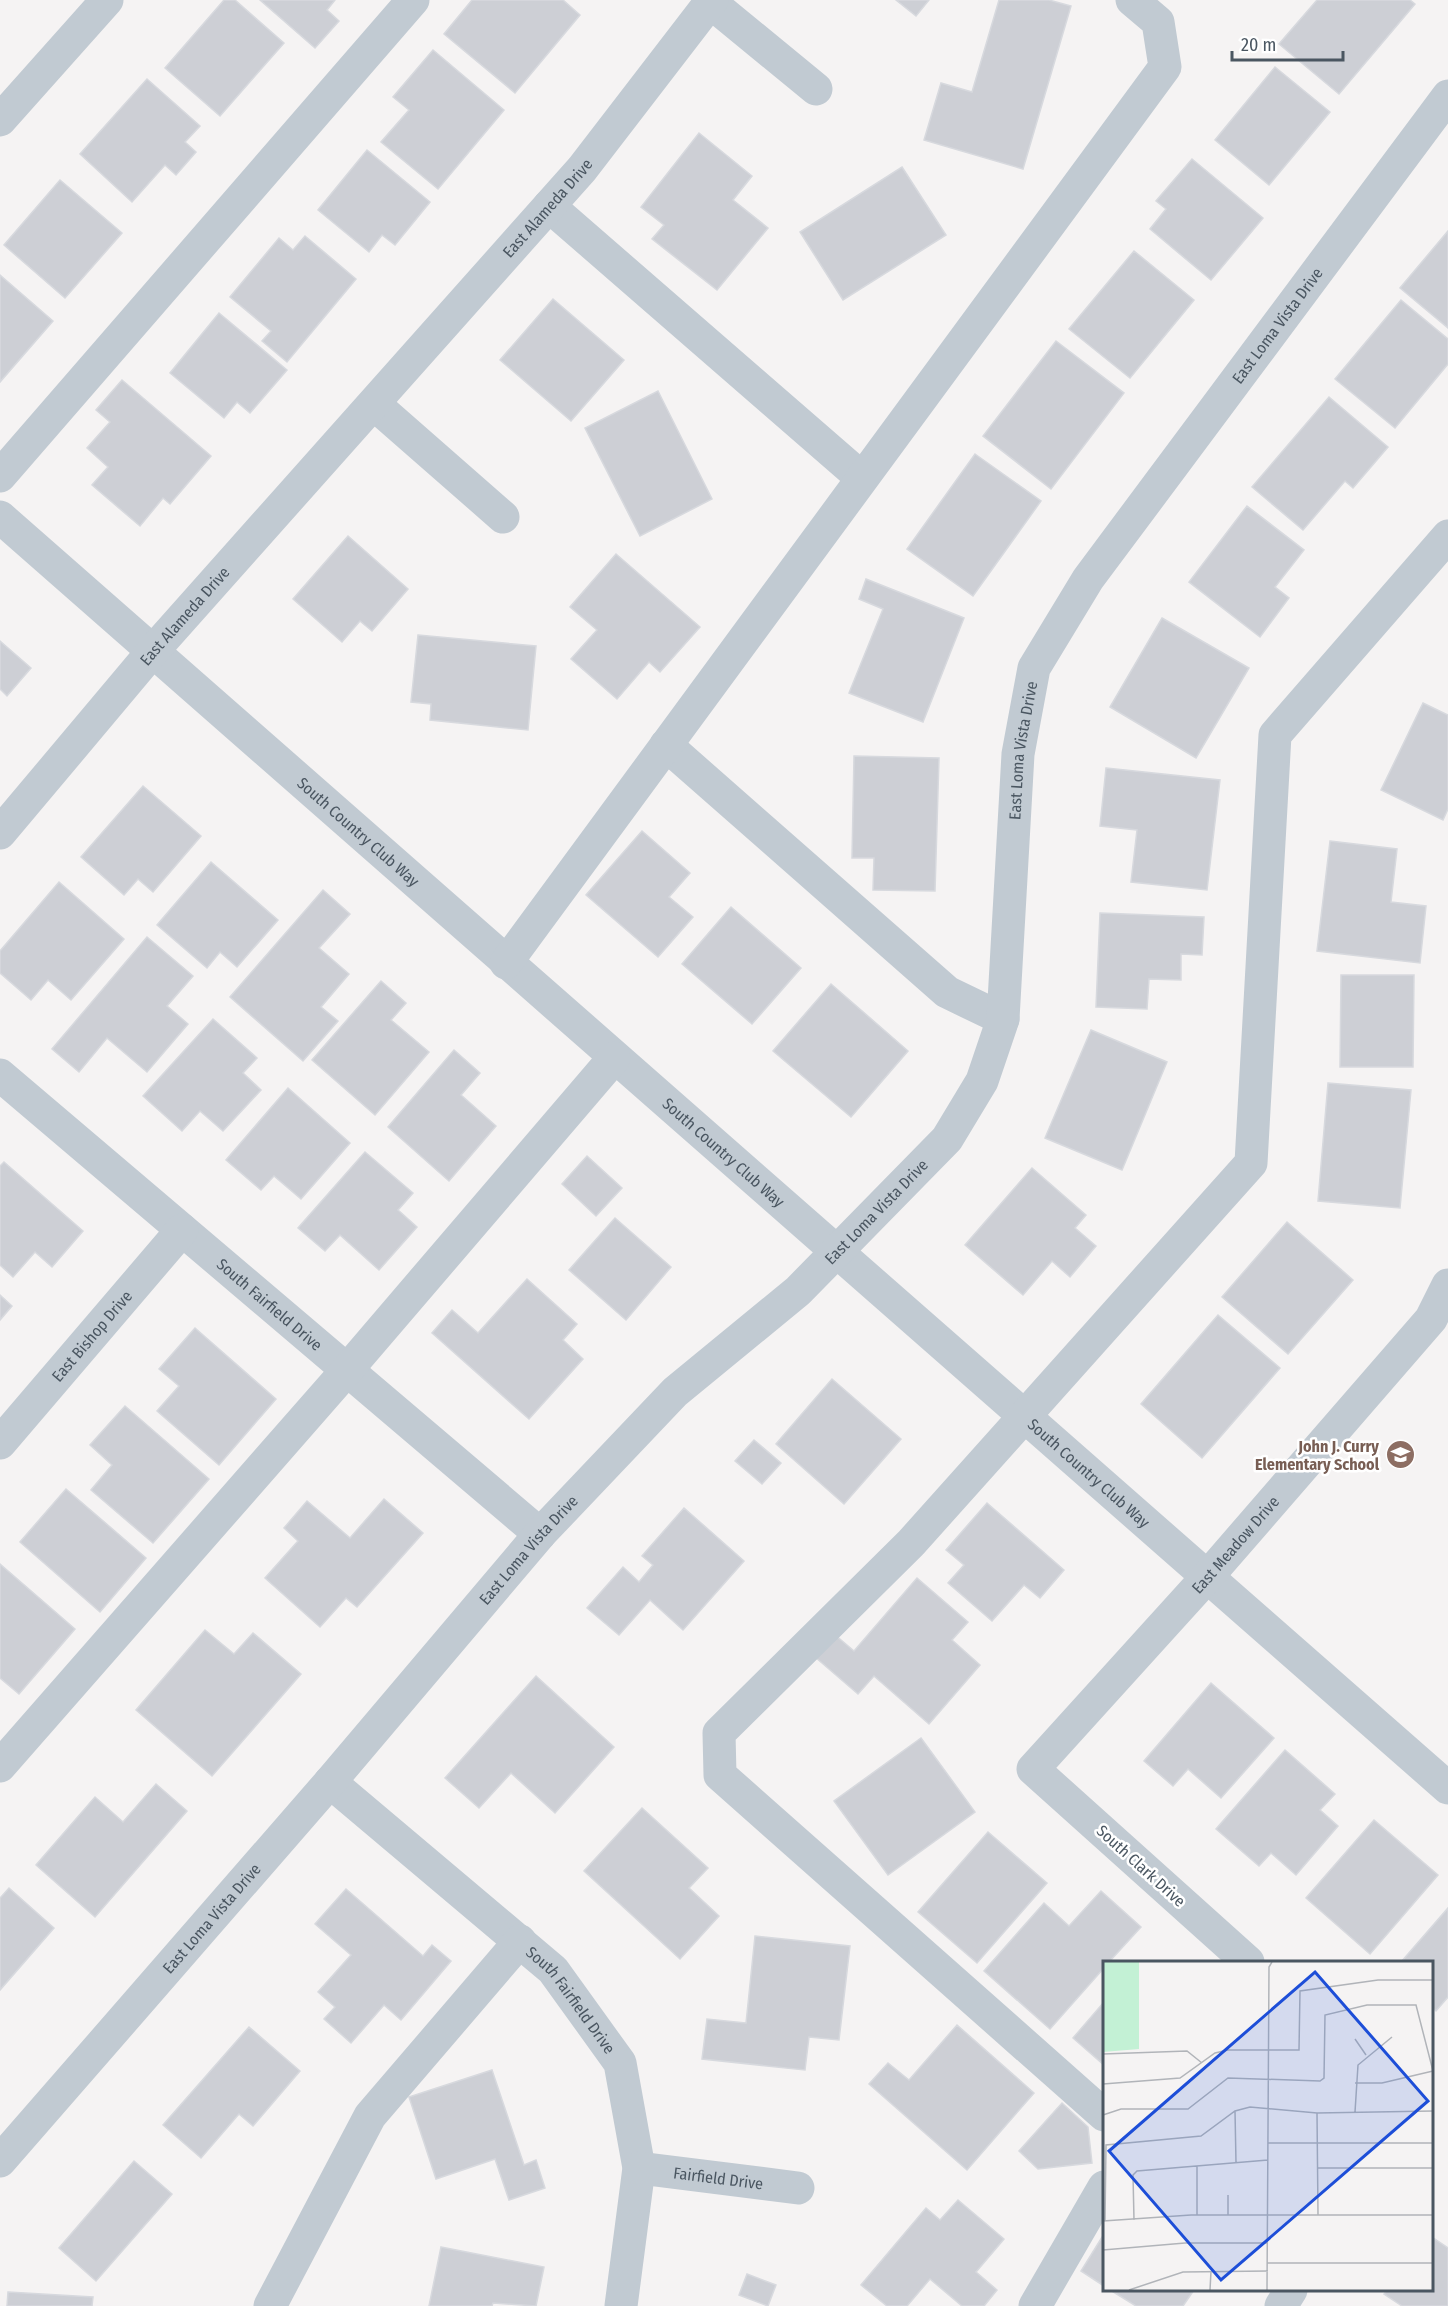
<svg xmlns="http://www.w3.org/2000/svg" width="1448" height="2306" font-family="'Fira Sans Condensed',sans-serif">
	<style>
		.building { fill: #cdcfd5; stroke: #d7d9de; stroke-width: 1.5 }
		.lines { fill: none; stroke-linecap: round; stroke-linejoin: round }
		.minor { stroke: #c1cad2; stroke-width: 33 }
		.labels { text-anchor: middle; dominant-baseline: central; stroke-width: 5; stroke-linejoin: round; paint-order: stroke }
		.street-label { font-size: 16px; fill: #4a5661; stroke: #fff }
		.education-label { font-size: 16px; font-weight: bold; fill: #785e54; stroke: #fff; text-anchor: end }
		.inset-road { fill: none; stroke: #b1b4b9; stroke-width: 1.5 }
		.view { fill: #1d4ed8; fill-opacity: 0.15; stroke: #1d4ed8; stroke-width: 3 }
		.inset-edge { fill: none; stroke: #4a5661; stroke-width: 3 }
	</style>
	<rect width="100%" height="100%" fill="#f5f3f3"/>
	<g class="building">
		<polygon points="224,0 235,0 284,43 220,116 165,68"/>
		<polygon points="260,0 335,0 327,10 339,21 315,48"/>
		<polygon points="472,0 563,0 580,15 515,93 444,34"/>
		<polygon points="896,0 929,0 916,16"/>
		<polygon points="999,0 1049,0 1071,6 1023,169 924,140 941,83 972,92"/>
		<polygon points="1317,0 1410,0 1415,4 1339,94 1279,44"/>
		<polygon points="433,50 504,110 438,189 381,142 409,110 393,97"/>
		<polygon points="1275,67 1330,112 1269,185 1215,140"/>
		<polygon points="147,79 200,126 185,142 196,152 176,175 165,165 132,202 80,154"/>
		<polygon points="699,133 752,176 733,200 768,228 717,290 652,239 664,225 641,207"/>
		<polygon points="367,150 430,202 395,245 382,235 369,252 318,210"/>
		<polygon points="1192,159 1263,218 1211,280 1150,229 1166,209 1156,201"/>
		<polygon points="902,167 946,235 843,300 800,232"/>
		<polygon points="60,180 122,233 65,298 4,245"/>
		<polygon points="1448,231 1448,328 1400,288"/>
		<polygon points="305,236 356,279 287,362 262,341 271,331 230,297 279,238 293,250"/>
		<polygon points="1134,251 1194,300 1130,378 1069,329"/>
		<polygon points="0,275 53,321 0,382"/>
		<polygon points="553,299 624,360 571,421 500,360"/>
		<polygon points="1401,300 1448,339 1448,364 1395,428 1335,379"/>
		<polygon points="219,313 287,370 250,413 237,402 224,418 170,373"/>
		<polygon points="1056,341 1124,393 1051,489 983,436"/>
		<polygon points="122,380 211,456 170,504 163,498 140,526 92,485 108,467 87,448 110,422 96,410"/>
		<polygon points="658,391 712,499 640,536 585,428"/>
		<polygon points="1329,397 1388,447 1353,488 1345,481 1303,530 1252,487"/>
		<polygon points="975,454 1041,501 973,596 907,549"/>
		<polygon points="1247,506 1304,550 1275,587 1289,598 1260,637 1189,582"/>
		<polygon points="348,536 408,589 372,631 360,621 342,642 293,599"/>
		<polygon points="616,554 700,627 660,672 649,662 617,699 571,659 597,630 570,607"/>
		<polygon points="866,579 964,618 923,722 849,693 883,609 859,599"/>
		<polygon points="1162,618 1249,668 1196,758 1110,707"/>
		<polygon points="418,635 536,646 528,730 430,720 431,704 411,702"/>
		<polygon points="0,641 31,668 7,696 0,689"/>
		<polygon points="1423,703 1448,715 1448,809 1443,820 1381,790"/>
		<polygon points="854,756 939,758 935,891 873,890 874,858 852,858"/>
		<polygon points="1106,768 1220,780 1207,890 1131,882 1137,830 1100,826"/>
		<polygon points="143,786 201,836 153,892 138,879 124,895 81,857"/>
		<polygon points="642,831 690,873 669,897 693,917 658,957 586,895"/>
		<polygon points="1330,841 1397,849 1391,902 1426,906 1420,963 1317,951"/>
		<polygon points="211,862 278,920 237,967 220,952 207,968 157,925"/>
		<polygon points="59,882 124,939 71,1000 48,980 31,1000 0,973 0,951"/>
		<polygon points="323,890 350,914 319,948 349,974 321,1007 338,1021 303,1061 230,997"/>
		<polygon points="731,907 801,968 752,1024 682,964"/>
		<polygon points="1100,913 1204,917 1202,955 1181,954 1181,980 1149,979 1147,1009 1096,1007"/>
		<polygon points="147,937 193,976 167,1006 188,1024 147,1072 107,1038 79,1072 52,1049"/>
		<polygon points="1341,975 1414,975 1413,1067 1340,1067"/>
		<polygon points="381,981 406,1003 391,1020 429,1052 375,1115 312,1060"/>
		<polygon points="831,984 908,1051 851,1117 773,1051"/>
		<polygon points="213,1019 257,1058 243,1073 261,1090 223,1131 200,1111 182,1131 143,1096"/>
		<polygon points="1091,1030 1167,1062 1122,1170 1045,1138"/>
		<polygon points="454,1050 480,1073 461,1095 496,1126 449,1181 388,1127"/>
		<polygon points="1328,1083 1411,1090 1400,1208 1318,1201"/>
		<polygon points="288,1088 350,1143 301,1199 274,1176 261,1190 226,1160"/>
		<polygon points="365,1152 413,1193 398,1210 417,1227 379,1270 340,1235 325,1251 298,1228"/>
		<polygon points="587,1156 622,1188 596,1216 562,1184"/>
		<polygon points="4,1162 83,1231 52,1267 35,1252 13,1277 0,1265 0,1166"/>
		<polygon points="1032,1168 1086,1215 1075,1228 1096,1246 1070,1277 1052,1261 1023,1295 965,1245"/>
		<polygon points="615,1218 671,1267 626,1320 569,1270"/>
		<polygon points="1287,1222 1353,1280 1288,1354 1222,1297"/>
		<polygon points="527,1279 577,1324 563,1340 583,1359 529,1419 432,1333 452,1310 478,1333"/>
		<polygon points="0,1295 12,1306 0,1320"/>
		<polygon points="1218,1315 1280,1368 1202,1458 1141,1404"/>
		<polygon points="195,1328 276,1399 219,1465 157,1411 179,1386 159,1369"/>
		<polygon points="832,1379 901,1439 844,1504 776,1444"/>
		<polygon points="125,1406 209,1479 153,1543 91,1490 112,1465 90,1445"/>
		<polygon points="754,1440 781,1463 762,1484 735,1461"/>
		<polygon points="66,1489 146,1558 100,1612 20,1542"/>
		<polygon points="384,1499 423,1533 357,1607 346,1598 320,1627 265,1578 298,1541 284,1528 307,1501 350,1538"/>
		<polygon points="987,1503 1064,1570 1040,1598 1024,1585 992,1621 948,1583 964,1565 946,1550"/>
		<polygon points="684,1508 744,1561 683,1630 650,1600 619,1635 587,1608 623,1567 639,1582 653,1565 642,1556"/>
		<polygon points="0,1564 75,1629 19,1694 0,1678"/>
		<polygon points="917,1578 968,1622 952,1640 980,1665 929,1724 874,1676 858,1694 815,1657 834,1634 854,1651"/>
		<polygon points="205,1630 234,1654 253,1633 301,1674 212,1776 136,1710"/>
		<polygon points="536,1676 614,1747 555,1813 511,1773 479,1808 445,1778"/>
		<polygon points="1211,1683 1274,1738 1221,1798 1188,1769 1173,1786 1144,1761"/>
		<polygon points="921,1738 975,1812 888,1875 834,1801"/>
		<polygon points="1285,1750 1335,1794 1320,1810 1338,1826 1296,1875 1271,1853 1259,1866 1216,1829"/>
		<polygon points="156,1784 187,1811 95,1917 36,1865 95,1797 123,1822"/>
		<polygon points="642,1808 708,1868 689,1888 719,1916 680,1959 584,1871"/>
		<polygon points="1374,1820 1438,1875 1370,1954 1306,1898"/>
		<polygon points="988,1832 1047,1883 977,1963 918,1912"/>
		<polygon points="9,1888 54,1928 0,1990 0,1898"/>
		<polygon points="346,1889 423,1956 432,1945 451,1961 401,2020 384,2005 351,2043 324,2019 335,2007 318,1992 351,1955 315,1924"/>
		<polygon points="1101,1891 1141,1927 1109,1962 1104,1962 1104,1968 1050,2029 984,1971 1044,1903 1069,1926"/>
		<polygon points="1448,1908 1448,1997 1436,2011 1432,2007 1432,1962 1401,1962"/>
		<polygon points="755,1936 850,1946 839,2040 809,2037 805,2070 702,2059 707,2019 746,2023"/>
		<polygon points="1104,2002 1104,2065 1073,2038"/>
		<polygon points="957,2025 1034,2093 967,2170 869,2084 888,2063 909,2080"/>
		<polygon points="249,2027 300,2071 253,2126 239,2114 201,2158 163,2125"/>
		<polygon points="492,2070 524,2165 536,2160 545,2188 509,2200 495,2159 436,2179 409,2097"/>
		<polygon points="1062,2103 1088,2127 1092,2163 1038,2169 1019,2151"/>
		<polygon points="134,2161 172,2194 96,2281 59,2248"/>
		<polygon points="958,2200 1004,2239 976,2272 997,2290 984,2306 962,2306 930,2279 907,2306 887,2306 861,2285 926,2208 940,2220"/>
		<polygon points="1104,2234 1104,2286 1081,2271"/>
		<polygon points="1432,2237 1448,2248 1448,2306 1402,2306 1384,2294 1387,2290 1432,2290"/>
		<polygon points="441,2247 544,2267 536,2306 493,2303 492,2306 429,2306"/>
		<polygon points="747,2274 776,2285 768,2306 739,2295"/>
		<polygon points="1110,2290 1194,2290 1183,2306 1136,2306"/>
		<polygon points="8,2292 93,2297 92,2306 7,2306"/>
	</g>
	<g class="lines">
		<g class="minor">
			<polyline points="710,2 816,89"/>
			<polyline points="0,120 107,0"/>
			<polyline points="549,206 862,478"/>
			<polyline points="374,404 503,517"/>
			<polyline points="0,476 413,0"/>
			<path id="s1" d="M0,517L1448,1788"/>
			<polyline points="666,745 947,992 1003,1019"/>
			<path id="s2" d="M0,833L152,652L582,169L712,0"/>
			<polyline points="506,963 1165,67 1158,22 1132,0"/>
			<path id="s3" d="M0,1075L540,1534"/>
			<path id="s4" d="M0,1443L182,1230"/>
			<polyline points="0,1766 347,1370 614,1058"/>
			<path id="s5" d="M330,1782L553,1970L620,2063L639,2168L621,2306"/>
			<path id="s6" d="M1248,1962L1033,1769L1208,1576L1431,1319L1448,1285"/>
			<polyline points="1104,2115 720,1775 719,1733 911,1543 1251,1163 1275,735 1448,536"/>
			<path id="s7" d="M0,2161L330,1782L540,1534L675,1392L798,1291L947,1139L982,1081L1003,1019L1018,754L1034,668L1088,579L1448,96"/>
			<path id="s8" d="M639,2168L798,2188"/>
			<polyline points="270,2306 370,2116 520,1941"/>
			<polyline points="1035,2306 1104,2187"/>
			<polyline points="1281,2306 1291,2290"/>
		</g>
	</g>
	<defs>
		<symbol id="school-disc" viewBox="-11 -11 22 22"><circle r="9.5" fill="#8d6e63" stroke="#fff"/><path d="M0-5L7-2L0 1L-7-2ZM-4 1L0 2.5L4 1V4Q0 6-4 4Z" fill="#fff"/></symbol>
	</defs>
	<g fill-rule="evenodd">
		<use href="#school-disc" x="1384" y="1438" width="33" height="33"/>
	</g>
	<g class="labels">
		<g class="street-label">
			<text stroke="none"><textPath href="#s2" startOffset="831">East Alameda Drive</textPath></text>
			<text stroke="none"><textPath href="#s7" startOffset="2302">East Loma Vista Drive</textPath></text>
			<text stroke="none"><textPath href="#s2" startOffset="285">East Alameda Drive</textPath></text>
			<text stroke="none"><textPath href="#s7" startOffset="1798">East Loma Vista Drive</textPath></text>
			<text stroke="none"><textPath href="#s1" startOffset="477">South Country Club Way</textPath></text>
			<text stroke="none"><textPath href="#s1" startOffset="963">South Country Club Way</textPath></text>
			<text stroke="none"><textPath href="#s7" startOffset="1294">East Loma Vista Drive</textPath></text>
			<text stroke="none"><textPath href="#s3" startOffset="354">South Fairfield Drive</textPath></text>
			<text stroke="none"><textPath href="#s4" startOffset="141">East Bishop Drive</textPath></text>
			<text stroke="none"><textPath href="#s1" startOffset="1449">South Country Club Way</textPath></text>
			<text stroke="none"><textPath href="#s6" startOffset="591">East Meadow Drive</textPath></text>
			<text stroke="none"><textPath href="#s7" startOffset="808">East Loma Vista Drive</textPath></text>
			<text transform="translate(1141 1866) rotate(42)">South Clark Drive</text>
			<text stroke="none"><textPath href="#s7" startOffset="322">East Loma Vista Drive</textPath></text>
			<text stroke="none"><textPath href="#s5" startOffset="326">South Fairfield Drive</textPath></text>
			<text stroke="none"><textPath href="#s8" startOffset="80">Fairfield Drive</textPath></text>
		</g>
		<g class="education-label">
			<text x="1379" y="1446">John J. Curry<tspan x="1379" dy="18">Elementary School</tspan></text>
		</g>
	</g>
	<g transform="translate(1103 1961)">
		<rect width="330" height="330" fill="#f5f3f3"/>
		<path d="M0,1H36V88L0,91Z" fill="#c3f1d5"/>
		<path class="inset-road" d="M252,78L263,94M0,93L84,90L99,102M252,122H279L330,110M0,123L77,117L112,92L125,89H196L197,30L275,19H330M132,150L133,202M252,151L255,104L289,76M214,152L215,254M0,154L18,148H85L125,117L217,120L221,117L222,54L264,44H313L330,110M165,182H330M94,205V254M214,207H330M125,234V254M31,259L30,214L34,210L165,199M0,260L88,254H330M2,260L3,184L98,175L132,150L147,146L214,152L330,150M0,289L82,282H165M164,302H330M26,329L80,311L165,310M107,329L108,310M164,329L166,6L169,1"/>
		<path class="view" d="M212,11L325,140L118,319L6,190Z"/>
		<rect width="330" height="330" class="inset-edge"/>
	</g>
	<path d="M1232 51v9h111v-9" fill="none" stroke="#4a5661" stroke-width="3"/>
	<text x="1241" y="51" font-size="18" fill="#4a5661" stroke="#ffffff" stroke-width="4.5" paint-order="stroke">20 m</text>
</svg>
